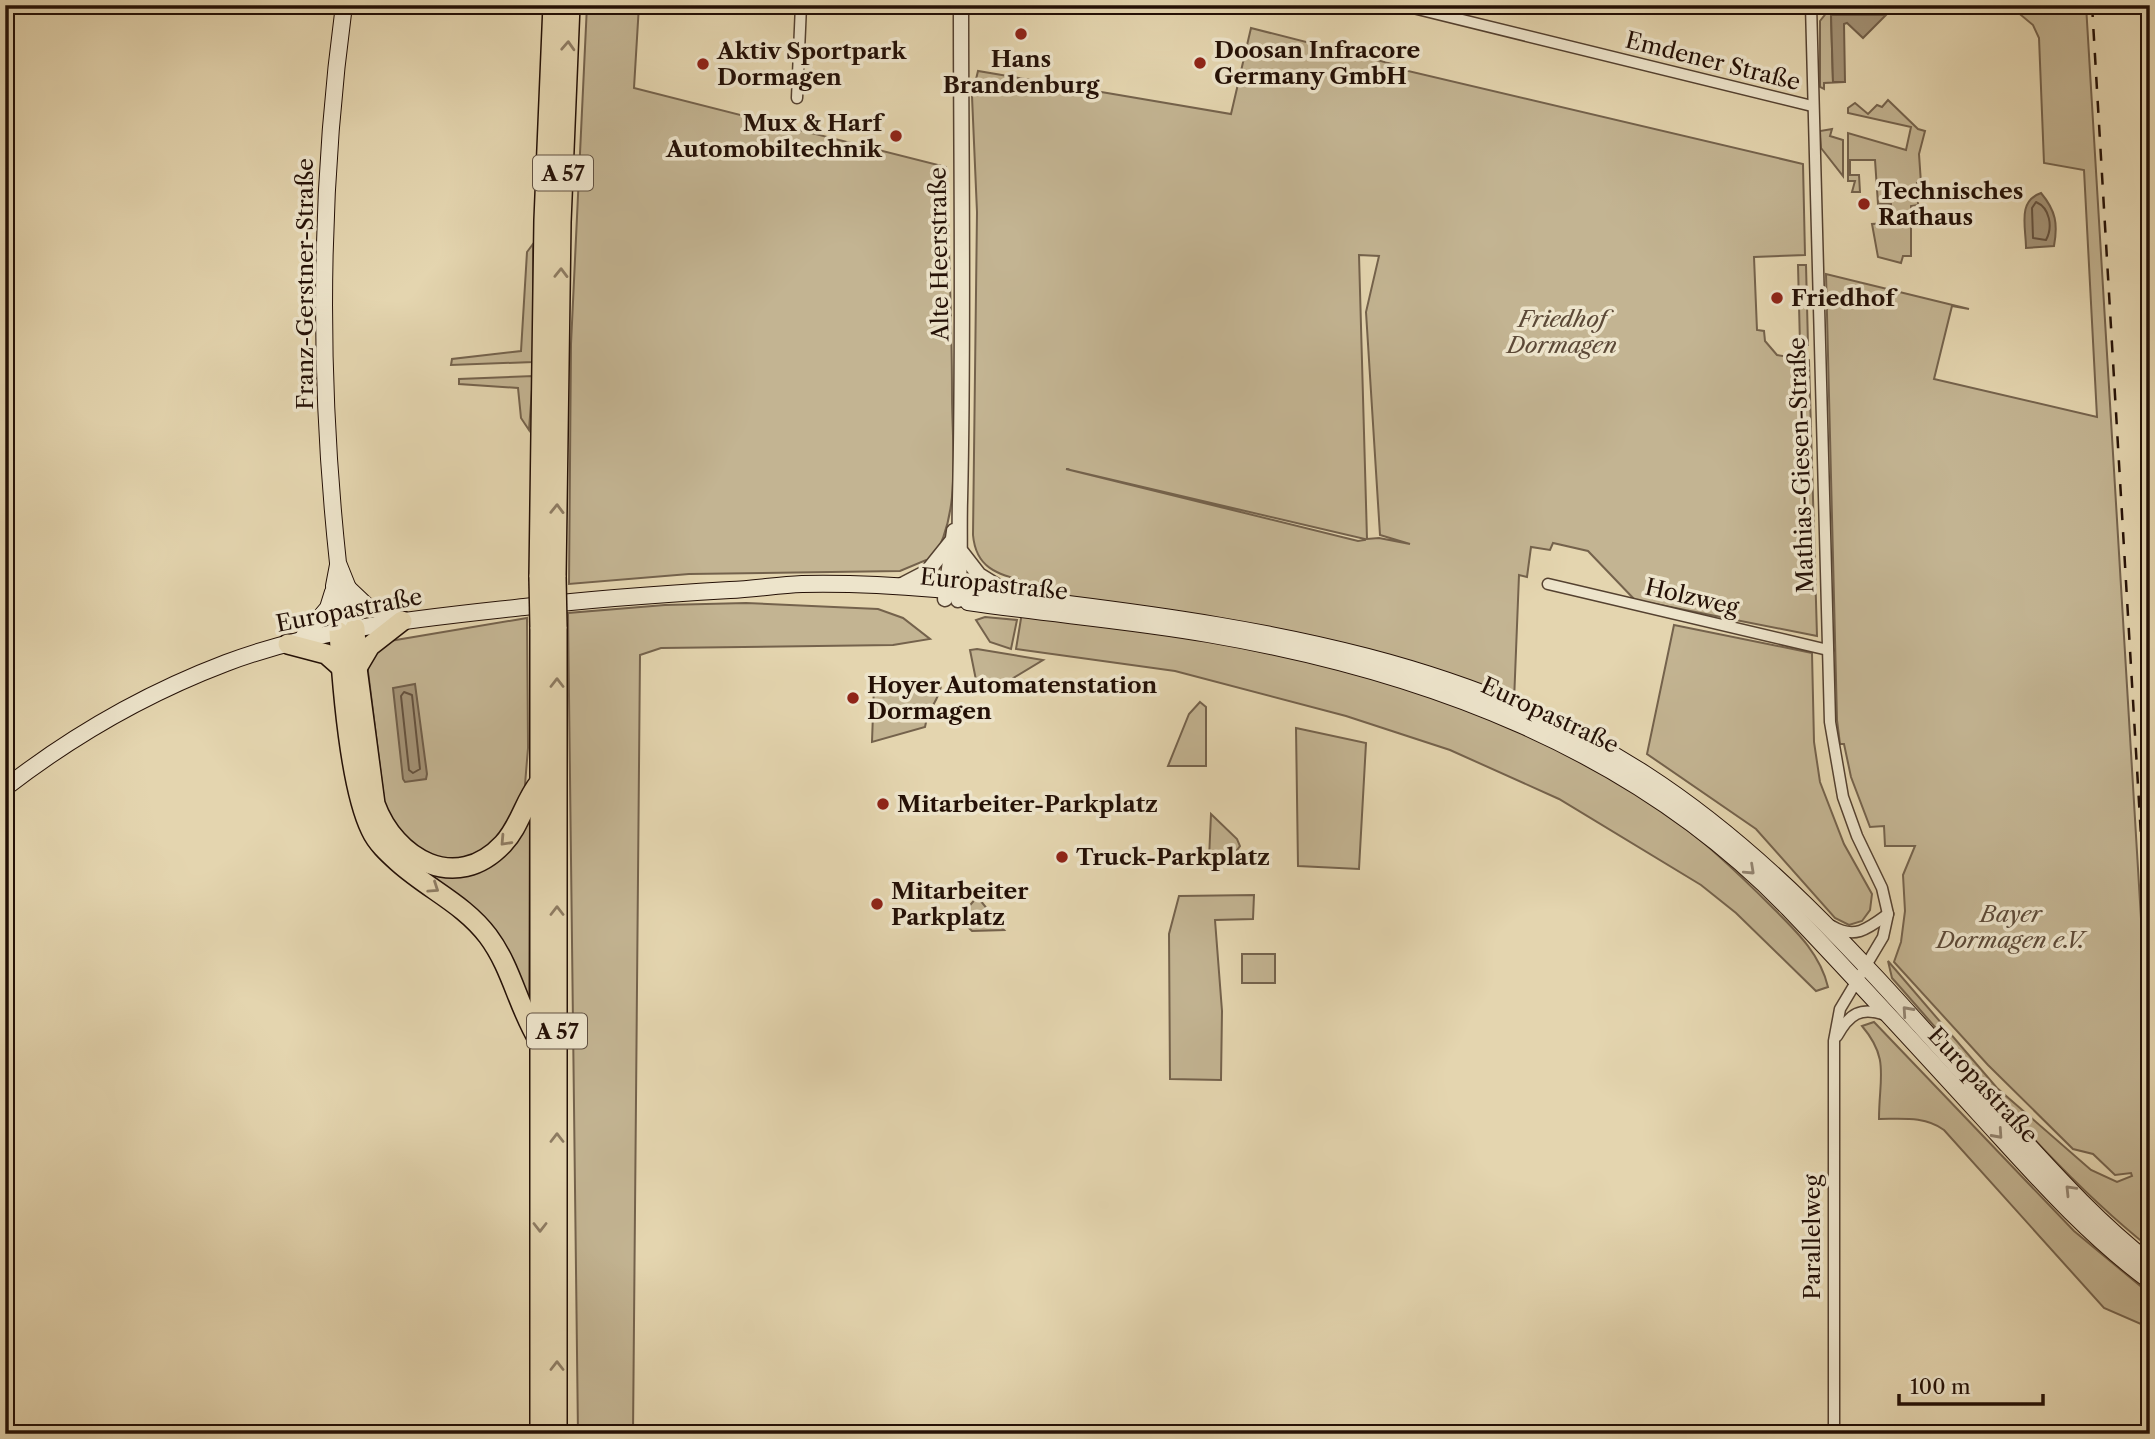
<svg xmlns="http://www.w3.org/2000/svg" width="2155" height="1439" font-family="'Libre Caslon Text',serif">
	<style>
		.green { fill: #c3b492; stroke: #74624c; stroke-width: 2; fill-rule: evenodd }
		.water { fill: #a39276; stroke: #705e49; stroke-width: 2 }
		.lines { fill: none; stroke-linecap: round; stroke-linejoin: round }
		.shore { stroke: #64513e; stroke-width: 2 }
		.minor-casing { stroke: #544130; stroke-width: 13 }
		.tertiary-casing { stroke: #544130; stroke-width: 17 }
		.secondary-casing { stroke: #241006; stroke-width: 18 }
		.motorway-casing { stroke: #241006; stroke-width: 22 }
		.minor { stroke: #ede4cb; stroke-width: 10 }
		.tertiary { stroke: #ede4cb; stroke-width: 14 }
		.secondary { stroke: #ede4cb; stroke-width: 16 }
		.motorway { stroke: #e4d5af; stroke-width: 19 }
		.rail { stroke: #241006; stroke-width: 2.5; stroke-dasharray: 12 12; stroke-linecap: butt }
		.motorway-bridge-casing { stroke: #241006; stroke-width: 22; stroke-linecap: butt }
		.motorway-bridge { stroke: #e4d5af; stroke-width: 19 }
		.oneway { stroke: #8e7c63 }
		.oneway2 { stroke: #938572 }
		.poi-dot { fill: #8f2418; stroke: #ede4cb; stroke-width: 2.5 }
		.labels { text-anchor: middle; dominant-baseline: central; stroke-width: 7; stroke-linejoin: round; paint-order: stroke }
		.shield { fill: #ede4cb; stroke: #605041; stroke-width: 2 }
		.shield-label { font-size: 21px; font-weight: bold; fill: #241006 }
		.poi-label { font-size: 23px; font-weight: bold; fill: #241006; stroke: #ede4cb; text-anchor: start }
		.street-label { font-size: 23px; fill: #241006; stroke: #ede4cb }
		.park-label { font-size: 23px; font-style: italic; fill: #5c4937; stroke: #ede4cb }
	</style>
	<rect width="100%" height="100%" fill="#e4d5af"/>
	<filter id="stains"><feTurbulence type="fractalNoise" baseFrequency=".00286" numOctaves="4"/><feColorMatrix values="0 0 0 0 .2 0 0 0 0 .09 0 0 0 0 .02 0 0 0 .5 -.17"/></filter>
	<radialGradient id="worn" r=".72"><stop offset=".6" stop-color="#630" stop-opacity="0"/><stop offset="1" stop-color="#630" stop-opacity=".3"/></radialGradient>
	<g class="green">
		<path d="M587,5H639L634,88L946,167C949,243 952,319 952,396C952,448 962,516 931,562L926,560L900,571L689,574L569,584L571,344Z"/>
		<path d="M2009,5H2086L2150,1068V1248C2053,1171 1974,1070 1892,978L1888,961L1997,1088L2091,1170L2117,1182L2132,1176L2131,1173L2115,1175L2093,1154L2073,1149L1988,1065L1894,962L1901,942L1905,911L1903,875L1915,846H1885L1884,826L1870,827L1851,777L1844,744H1840L1837,720L1826,274L1969,309L1952,306L1934,379L2097,417L2084,170L2044,163L2039,38L2033,25Z"/>
		<polygon points="1828,11 1831,15 1833,82 1845,82 1824,83 1824,89 1820,87 1820,21"/>
		<path d="M1251,28L1408,68V71L1803,164L1805,255L1754,257L1757,330L1764,331L1765,341L1777,355L1809,360L1817,636L1635,600L1588,551L1553,543L1550,550L1531,547L1527,577L1519,575L1513,727C1569,755 1625,783 1675,820C1709,845 1741,876 1771,906C1795,930 1820,953 1828,987L1816,991L1736,913L1701,885L1559,799L1450,750L1346,716L1175,671L1016,649L1027,582C998,574 976,569 973,535L977,212L972,96L978,71L1231,114ZM1359,255L1379,256L1366,312L1380,535L1410,544L1379,538L1367,539ZM1066,469L1365,539V540L1358,541Z"/>
		<polygon points="1888,100 1918,129 1925,131 1919,154 1921,183 1917,183 1918,205 1911,206 1911,256 1903,256 1901,263 1878,257 1872,224 1891,223 1891,204 1878,204 1875,160 1850,160 1850,175 1859,175 1860,192 1852,192 1855,181 1848,181 1848,133 1906,150 1911,127 1848,113 1848,108 1855,103 1868,114 1877,105 1882,107"/>
		<polygon points="1832,129 1830,136 1843,140 1843,176 1821,148 1820,131"/>
		<polygon points="533,244 533,362 451,365 452,359 521,351 527,252"/>
		<polygon points="1798,265 1806,265 1808,345 1800,345"/>
		<polygon points="533,376 529,430 521,418 518,388 459,384 459,379"/>
		<polygon points="746,603 878,609 903,618 930,639 893,645 661,648 640,655 633,1434 578,1434 568,613 665,605"/>
		<polygon points="985,617 1017,620 1011,649 990,642 976,620"/>
		<polygon points="527,618 528,748 524,797 510,829 472,858 438,862 387,824 367,663 372,653 390,641"/>
		<polygon points="1674,625 1812,653 1814,742 1820,782 1844,844 1872,894 1870,910 1862,921 1849,925 1835,918 1756,829 1647,754"/>
		<polygon points="977,649 1043,660 1005,683 983,689 977,685 970,650"/>
		<path d="M884,679L937,681L941,686C938,702 928,708 925,727L872,742L874,685Z"/>
		<polygon points="1200,702 1206,707 1206,766 1168,766 1189,714"/>
		<polygon points="1296,728 1366,743 1359,869 1298,866"/>
		<polygon points="530,807 529,1010 505,950 399,856 391,844 473,868"/>
		<polygon points="1211,814 1237,839 1240,846 1231,858 1209,859"/>
		<polygon points="1254,895 1253,919 1215,920 1222,1011 1221,1080 1170,1079 1169,934 1179,896"/>
		<path d="M977,897C988,908 993,919 1004,930L972,931L967,926L965,911Z"/>
		<rect x="1242" y="954" width="33" height="29"/>
		<path d="M1874,1022L2074,1231L2150,1294V1328L2104,1308L1944,1130C1925,1116 1902,1119 1879,1119C1879,1077 1890,1059 1862,1026Z"/>
	</g>
	<g class="water">
		<polygon points="1831,15 1886,15 1863,38 1847,23 1844,24 1845,82 1833,82"/>
		<path d="M2041,193C2056,211 2058,224 2054,246L2026,248C2026,227 2017,201 2041,193Z"/>
		<polygon points="415,684 427,774 426,779 405,782 403,779 393,688"/>
	</g>
	<g class="lines">
		<g class="shore">
			<path d="M2036,202C2050,208 2053,227 2046,240L2033,238L2032,208Z"/>
			<polygon points="404,692 412,695 420,769 413,773 409,770 401,696"/>
		</g>
		<defs>
			<g id="minor">
				<polyline points="1401,5 1812,106"/>
				<polyline points="1811,5 1830,722 1843,797 1857,836 1882,888 1888,914 1883,937 1840,1009 1834,1041 1834,1434"/>
				<polyline points="797,98 801,5"/>
				<polyline points="1548,584 1828,650"/>
				<path d="M1832,926C1855,940 1869,928 1888,914"/>
				<path d="M1837,1036C1849,1014 1861,1006 1885,1015"/>
			</g>
			<g id="tertiary">
				<polyline points="962,553 979,575 1013,596"/>
				<polyline points="900,586 927,572 951,542"/>
				<polyline points="945,599 954,531"/>
				<path d="M958,600C961,566 959,534 960,500C964,335 961,170 961,5"/>
			</g>
			<g id="secondary">
				<path d="M344,5C319,191 318,377 338,563L348,588L355,628"/>
				<polyline points="338,565 334,586 339,632"/>
				<polyline points="348,588 367,606 402,621"/>
				<path d="M968,602C1048,614 1128,620 1208,634C1424,671 1634,748 1789,909C1854,977 1918,1047 1982,1117C2035,1175 2086,1234 2150,1281"/>
				<polyline points="302,639 328,608 333,592"/>
				<path d="M5,788C72,736 147,693 226,663C321,627 424,618 524,607C592,599 661,594 730,590C754,589 778,585 802,584C892,582 980,593 1068,604C1268,629 1473,663 1645,774C1783,863 1886,989 1995,1109C2044,1162 2092,1218 2150,1263"/>
			</g>
			<g id="motorway">
				<polyline points="539,577 544,220 553,5"/>
				<polyline points="556,577 561,222 570,5"/>
				<path d="M355,628L357,668L375,804C395,859 456,894 503,844C520,826 524,802 539,783"/>
				<path d="M339,632C342,682 350,787 371,830C377,843 388,853 398,862C428,889 464,904 488,936C512,968 518,1007 539,1041"/>
				<polyline points="288,644 326,654 343,669"/>
				<polyline points="357,668 370,646 402,621"/>
				<polyline points="540,1434 540,627"/>
				<polyline points="557,1434 557,627"/>
			</g>
		</defs>
		<use href="#minor" class="minor-casing"/>
		<use href="#tertiary" class="tertiary-casing"/>
		<use href="#secondary" class="secondary-casing"/>
		<use href="#motorway" class="motorway-casing"/>
		<use href="#minor" class="minor"/>
		<use href="#tertiary" class="tertiary"/>
		<use href="#secondary" class="secondary"/>
		<use href="#motorway" class="motorway"/>
		<polyline class="rail" points="2092,5 2150,989"/>
		<defs>
			<g id="motorway-bridge">
				<polyline points="539,577 540,627"/>
				<polyline points="556,577 557,627"/>
			</g>
		</defs>
		<use href="#motorway-bridge" class="motorway-bridge-casing"/>
		<use href="#motorway-bridge" class="motorway-bridge"/>
	</g>
	<defs><path id="oneway-chevron" d="M-2-3.5L2.5 0L-2 3.5" fill="none" stroke-width="1.6" stroke-linecap="round" stroke-linejoin="round" transform="scale(1.75)"/></defs>
	<g class="oneway">
		<use href="#oneway-chevron" transform="translate(568 46) rotate(-87)"/>
		<use href="#oneway-chevron" transform="translate(561 273) rotate(-89)"/>
		<use href="#oneway-chevron" transform="translate(557 509) rotate(-89)"/>
		<use href="#oneway-chevron" transform="translate(557 683) rotate(-90)"/>
		<use href="#oneway-chevron" transform="translate(505 841) rotate(133)"/>
		<use href="#oneway-chevron" transform="translate(434 888) rotate(34)"/>
		<use href="#oneway-chevron" transform="translate(557 911) rotate(-90)"/>
		<use href="#oneway-chevron" transform="translate(557 1138) rotate(-90)"/>
		<use href="#oneway-chevron" transform="translate(540 1227) rotate(90)"/>
		<use href="#oneway-chevron" transform="translate(557 1366) rotate(-90)"/>
	</g>
	<g class="oneway2">
		<use href="#oneway-chevron" transform="translate(1750 870) rotate(43)"/>
		<use href="#oneway-chevron" transform="translate(1907 1011) rotate(-132)"/>
		<use href="#oneway-chevron" transform="translate(1998 1134) rotate(48)"/>
		<use href="#oneway-chevron" transform="translate(2070 1190) rotate(-134)"/>
	</g>
	<g class="poi-dot">
		<circle cx="1021" cy="34" r="7"/>
		<circle cx="1200" cy="63" r="7"/>
		<circle cx="703" cy="64" r="7"/>
		<circle cx="896" cy="136" r="7"/>
		<circle cx="1864" cy="204" r="7"/>
		<circle cx="1777" cy="298" r="7"/>
		<circle cx="853" cy="698" r="7"/>
		<circle cx="883" cy="804" r="7"/>
		<circle cx="1062" cy="857" r="7"/>
		<circle cx="877" cy="904" r="7"/>
	</g>
	<g class="labels">
		<g class="shield">
			<rect x="533" y="155.5" width="60" height="35" rx="5"/>
			<rect x="527" y="1013.5" width="60" height="35" rx="5"/>
		</g>
		<g class="shield-label">
			<text x="563" y="173">A 57</text>
			<text x="557" y="1031">A 57</text>
		</g>
		<g class="poi-label">
			<text x="1214" y="50">Doosan Infracore<tspan x="1214" dy="26">Germany GmbH</tspan></text>
			<text x="717" y="51">Aktiv Sportpark<tspan x="717" dy="26">Dormagen</tspan></text>
			<text x="1021" y="59" text-anchor="middle">Hans<tspan x="1021" dy="26">Brandenburg</tspan></text>
			<text x="882" y="123" text-anchor="end">Mux &amp; Harf<tspan x="882" dy="26">Automobiltechnik</tspan></text>
			<text x="1878" y="191">Technisches<tspan x="1878" dy="26">Rathaus</tspan></text>
			<text x="1791" y="298">Friedhof</text>
			<text x="867" y="685">Hoyer Automatenstation<tspan x="867" dy="26">Dormagen</tspan></text>
			<text x="897" y="804">Mitarbeiter-Parkplatz</text>
			<text x="1076" y="857">Truck-Parkplatz</text>
			<text x="891" y="891">Mitarbeiter<tspan x="891" dy="26">Parkplatz</tspan></text>
		</g>
		<g class="street-label">
			<text transform="translate(1713 61) rotate(14)">Emdener Straße</text>
			<text transform="translate(939 254) rotate(-91)">Alte Heerstraße</text>
			<text transform="translate(305 284) rotate(-90)">Franz-Gerstner-Straße</text>
			<text transform="translate(1801 465) rotate(-92)">Mathias-Giesen-Straße</text>
			<text transform="translate(994 584) rotate(6)">Europastraße</text>
			<text transform="translate(1692 597) rotate(13)">Holzweg</text>
			<text transform="translate(349 610) rotate(-11)">Europastraße</text>
			<text transform="translate(1550 715) rotate(25)">Europastraße</text>
			<text transform="translate(1983 1085) rotate(47)">Europastraße</text>
			<text transform="translate(1812 1237) rotate(-90)">Parallelweg</text>
		</g>
		<g class="park-label">
			<text x="1562" y="319">Friedhof<tspan x="1562" dy="26">Dormagen</tspan></text>
			<text x="2011" y="914">Bayer<tspan x="2011" dy="26">Dormagen e.V.</tspan></text>
		</g>
	</g>
	<rect width="2155" height="1439" fill="none" stroke="#e4d5af" stroke-width="28"/>
	<rect x="7" y="7" width="2141" height="1425" fill="none" stroke="#241006" stroke-width="3.5"/>
	<rect x="14" y="14" width="2127" height="1411" fill="none" stroke="#241006" stroke-width="2"/>
	<path d="M1899 1394v10h144v-10" fill="none" stroke="#241006" stroke-width="3.5"/>
	<text x="1910" y="1394" font-size="21" fill="#241006" stroke="#ede4cb" stroke-width="5" paint-order="stroke">100 m</text>
	<rect width="100%" height="100%" filter="url(#stains)"/>
	<rect width="100%" height="100%" fill="url(#worn)"/>
</svg>
